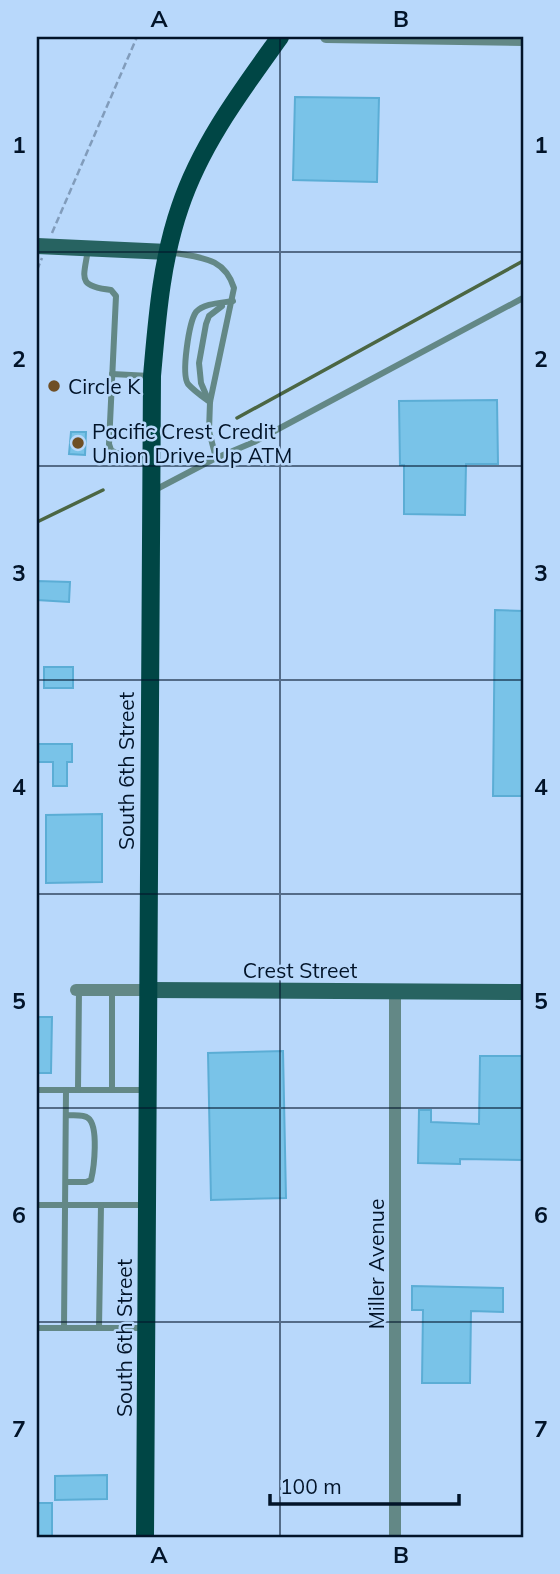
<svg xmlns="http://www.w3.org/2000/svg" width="560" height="1574" font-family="Mulish,sans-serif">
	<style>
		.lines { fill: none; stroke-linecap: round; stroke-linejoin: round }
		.stream { stroke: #4b6643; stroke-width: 3.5 }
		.building { fill: #79c3e8; stroke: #5badd5; stroke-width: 2 }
		.path { stroke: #819cbb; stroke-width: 2.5; stroke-dasharray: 7 3.5; stroke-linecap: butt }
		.lane { stroke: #638886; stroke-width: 6 }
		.street { stroke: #638886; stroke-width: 12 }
		.secondary { stroke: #276361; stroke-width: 16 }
		.primary { stroke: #004645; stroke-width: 18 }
		.grid { fill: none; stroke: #021429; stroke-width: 2; stroke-opacity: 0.55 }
		.poi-dot { fill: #6f4f25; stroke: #b8d8fb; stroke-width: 2.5 }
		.labels { text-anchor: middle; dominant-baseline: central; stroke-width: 5; stroke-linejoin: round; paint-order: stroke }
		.poi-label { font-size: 21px; fill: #021429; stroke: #b8d8fb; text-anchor: start }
		.street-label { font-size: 21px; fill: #021429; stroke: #b8d8fb }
		.neatline { fill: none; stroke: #021429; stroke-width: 2.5 }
		.grid-label { font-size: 23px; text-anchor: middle; font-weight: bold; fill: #021429 }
	</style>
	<rect width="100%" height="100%" fill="#b8d8fb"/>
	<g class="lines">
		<g class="stream">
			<polyline points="237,418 523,261"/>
			<polyline points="37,522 103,490"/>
		</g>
	</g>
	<g class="building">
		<polygon points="295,97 379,98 377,182 293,180"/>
		<polygon points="497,400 498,464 466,464 465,515 404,514 404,465 400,465 399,401"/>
		<polygon points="71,432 86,432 85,455 69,454"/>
		<polygon points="37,581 70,582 69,602 37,600"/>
		<polygon points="495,610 523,611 523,796 493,796"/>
		<rect x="44" y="667" width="29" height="21"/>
		<polygon points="37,744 72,744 72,762 67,762 67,786 53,786 53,762 37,762"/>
		<polygon points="102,814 102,882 46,883 46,815"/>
		<polygon points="37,1017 52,1017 51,1073 37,1073"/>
		<polygon points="283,1051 286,1198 211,1200 208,1053"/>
		<polygon points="480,1056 523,1056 523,1160 460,1159 460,1164 418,1163 419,1110 431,1110 431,1122 479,1124"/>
		<polygon points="412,1286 503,1288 503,1312 471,1311 470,1383 422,1383 423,1310 412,1310"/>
		<polygon points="107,1475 107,1499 55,1500 55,1476"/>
		<rect x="37" y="1503" width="15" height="34"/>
	</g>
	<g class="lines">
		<g class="path">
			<polyline points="52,233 137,37"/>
			<polyline points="37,270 42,258"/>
		</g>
		<g class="lane">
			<path d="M88,249C84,278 76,286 111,290L116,296L109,444L111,450L116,453L148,456"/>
			<path d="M170,252C199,258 224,256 234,288L210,402L209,431L216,458"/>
			<polyline points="112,374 150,376"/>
			<polyline points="207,397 201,383 199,363 206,324 209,316 222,306"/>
			<path d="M210,402C203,397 194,391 188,384C181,374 189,322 196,312C204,303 222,303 233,301"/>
			<polyline points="153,491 216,458 254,442 523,298"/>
			<polyline points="37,1090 147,1090"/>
			<polyline points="78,1090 79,990"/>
			<polyline points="112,1090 112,991"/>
			<path d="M66,1182H86L91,1180C94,1168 99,1126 88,1118C83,1114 73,1116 66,1115"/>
			<polyline points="37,1205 145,1205"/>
			<polyline points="37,1328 143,1328"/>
			<polyline points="64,1328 66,1090"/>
			<polyline points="99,1328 101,1205"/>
		</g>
		<g class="street">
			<polyline points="326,37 523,40"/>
			<polyline points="76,990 148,990"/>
			<polyline points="395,1537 395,992"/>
		</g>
		<g class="secondary">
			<polyline points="37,246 168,252"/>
			<polyline points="148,990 523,992"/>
		</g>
		<path class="primary" d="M145,1537L152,376C157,320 161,262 180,207C201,144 242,90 280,37"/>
	</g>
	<path class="grid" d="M280,37V1537M37,252H523M37,466H523M37,680H523M37,894H523M37,1108H523M37,1322H523"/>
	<g class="poi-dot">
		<circle cx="54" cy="386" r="7"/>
		<circle cx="78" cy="443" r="7"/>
	</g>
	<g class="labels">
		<g class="poi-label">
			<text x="68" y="386">Circle K</text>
			<text x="92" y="431">Pacific Crest Credit<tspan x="92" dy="24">Union Drive-Up ATM</tspan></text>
		</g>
		<g class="street-label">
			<text transform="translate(126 771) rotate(-90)">South 6th Street</text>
			<text x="300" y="970">Crest Street</text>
			<text transform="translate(376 1264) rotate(-90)">Miller Avenue</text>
			<text transform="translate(124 1338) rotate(-90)">South 6th Street</text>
		</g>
	</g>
	<rect width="560" height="1574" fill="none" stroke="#b8d8fb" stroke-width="77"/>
	<path d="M270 1494v10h189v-10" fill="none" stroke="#021429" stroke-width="3.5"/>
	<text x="280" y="1494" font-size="21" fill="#021429" stroke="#b8d8fb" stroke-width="5" paint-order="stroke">100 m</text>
	<rect x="38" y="38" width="484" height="1498" class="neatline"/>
	<g class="grid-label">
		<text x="159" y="27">A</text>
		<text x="401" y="27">B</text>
		<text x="19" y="153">1</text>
		<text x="541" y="153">1</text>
		<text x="19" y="367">2</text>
		<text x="541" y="367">2</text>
		<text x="19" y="581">3</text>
		<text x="541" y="581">3</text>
		<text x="19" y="795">4</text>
		<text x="541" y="795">4</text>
		<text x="19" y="1009">5</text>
		<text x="541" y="1009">5</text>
		<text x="19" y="1223">6</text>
		<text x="541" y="1223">6</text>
		<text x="19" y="1437">7</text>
		<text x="541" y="1437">7</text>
		<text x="159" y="1563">A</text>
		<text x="401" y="1563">B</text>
	</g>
</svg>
